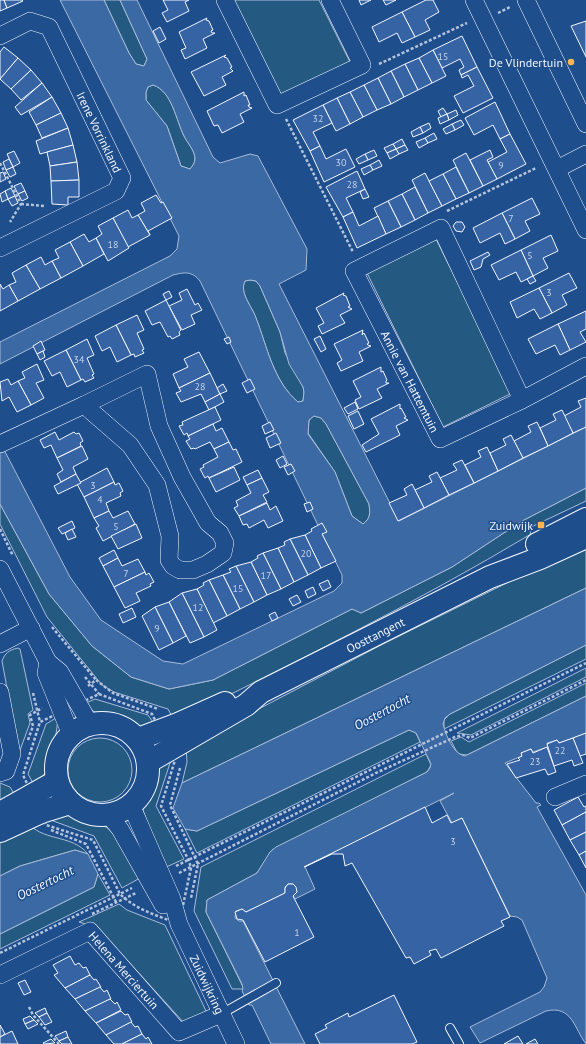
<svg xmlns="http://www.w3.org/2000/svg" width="586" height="1044" font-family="'PT Sans',sans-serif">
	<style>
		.green { fill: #245a82; stroke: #a8bbd7 }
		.water { fill: #3b69a3; stroke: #a8bbd7; fill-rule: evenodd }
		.building { fill: #3563a3; stroke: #f2f6ff }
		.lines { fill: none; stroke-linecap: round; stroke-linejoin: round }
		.service-casing { stroke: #f2f6ff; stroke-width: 10 }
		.minor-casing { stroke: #f2f6ff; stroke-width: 18 }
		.secondary-casing { stroke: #f2f6ff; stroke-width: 24 }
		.path { stroke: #b3c4dc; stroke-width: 2.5; stroke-dasharray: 3 2; stroke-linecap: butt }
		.service { stroke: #1f4e8c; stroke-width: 8 }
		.minor { stroke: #1f4e8c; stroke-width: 17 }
		.secondary { stroke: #1f4e8c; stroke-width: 22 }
		.poi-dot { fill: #ffb74d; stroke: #1f4e8c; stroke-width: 1.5 }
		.labels { text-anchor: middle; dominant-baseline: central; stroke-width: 3; stroke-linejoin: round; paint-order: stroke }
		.number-label { font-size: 10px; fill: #c3d1e8 }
		.poi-label { font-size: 12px; fill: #f2f6ff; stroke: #1f4e8c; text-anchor: end }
		.street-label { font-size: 12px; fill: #f2f6ff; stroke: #1f4e8c }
		.water-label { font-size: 13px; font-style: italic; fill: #f2f6ff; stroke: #1f4e8c }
	</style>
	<rect width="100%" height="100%" fill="#1f4e8c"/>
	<g class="green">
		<polygon points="104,0 120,0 147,59 144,66 136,64 129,53"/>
		<polygon points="232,0 319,0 351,64 281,99"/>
		<path d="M153,85C172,91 176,120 184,136C188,144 194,149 195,158C195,163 193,165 190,169L181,166L167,126L146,100V92L148,87Z"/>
		<polygon points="436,239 512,393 443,427 367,273"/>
		<path d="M250,280L256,281L260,286L280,332L285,353L303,387L304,392L303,401L298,402C273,381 267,346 256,318C252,306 239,293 245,281Z"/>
		<path d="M314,416L321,418L326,424L369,504C370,513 371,518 363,524L352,516L335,472L308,433L309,420Z"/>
		<path d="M586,488V501L529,528L531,534C416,603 295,662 175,722L168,709L114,692L102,685L47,617L0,524V504L49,594L92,646L131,677L169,689L213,680L352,609L361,613L365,611L452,567L522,521Z"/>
		<polygon points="586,544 586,588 182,783 187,762 186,747 383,644"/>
		<polygon points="586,645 586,659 444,729 444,720 450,714"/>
		<path d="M18,648L20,649L33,710L28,714L30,723L19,753L2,661C5,653 9,650 18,648Z"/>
		<polygon points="586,668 586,677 471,735 457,733"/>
		<polygon points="586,683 586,696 467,755 458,754 451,741 461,737 469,742"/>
		<polygon points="95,699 148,715 155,725 137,728 101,716 93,711 86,703"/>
		<polygon points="56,718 58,720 55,741 47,771 40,779 33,783 28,774 46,724"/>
		<polygon points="409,730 416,733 420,742 197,853 185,829 197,831"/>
		<circle cx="100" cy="770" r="32"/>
		<polygon points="426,754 431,765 427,772 272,850 257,873 207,900 206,912 244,989 232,989 194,911 201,867"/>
		<path d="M171,760L156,806L184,859L164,868L143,810C145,802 148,796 151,789C156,772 154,769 171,760Z"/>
		<polygon points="0,783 10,787 18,800 0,809"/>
		<path d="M68,815C80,820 93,820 104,826C117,832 132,865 140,878L122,888L94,836L48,819Z"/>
		<path d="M30,825C45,841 73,835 88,854L75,850L20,866L0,876V835Z"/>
		<polygon points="98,874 110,895 0,949 0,934 94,887"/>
		<polygon points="119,904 127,910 165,925 207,1013 185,1024 98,928 79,922"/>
	</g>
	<g class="water">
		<path d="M60,0H104L129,53L136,64L144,66L147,59L120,0H137L213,157L220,163L250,154L258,156L307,249L306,270L279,284L399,521L586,427V488L522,521L452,567L361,613L352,609L213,680L169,689L131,677L92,646L49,594L0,504V442L70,577L101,620L163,661L183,664L334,591L342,583V575L200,281C192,271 185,272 173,275L0,364V342L170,256L177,249L179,236ZM153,85C172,91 176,120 184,136C188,144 194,149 195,158C195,163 193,165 190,169L181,166L167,126L146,100V92L148,87ZM250,280L256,281L260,286L280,332L289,364L303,387L304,392L303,401L298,402C273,381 267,346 256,318C252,306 239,293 245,281ZM314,416L321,418L326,424L369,504C370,513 371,518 363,524L352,516L335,472L308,434L309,420Z"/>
		<path d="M586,588V645L450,714L445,718L443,724C446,735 453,754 465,756L586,696V733L559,743L557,740L547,743L548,747L533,752L531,749L521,753L522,756L505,763L536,803H539L541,805L537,807L586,895V1044C574,1028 572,1005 546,1011L480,1043L470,1027L540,992L544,987L547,978L522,920L517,917L510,916L462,818L452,823L440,801L454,793L305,867L315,889L295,899L293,896L297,892L293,884H288L285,887V893L246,912L242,909L236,911L235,918L239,921H243L305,1044H271L252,1005H249L242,991L243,989L242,984L206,912L207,900L257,873L270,852L276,847L427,772L430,768L431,764L416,733L409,730L197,831L185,829L173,808L182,783Z"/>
		<polygon points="75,850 88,854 98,874 94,887 0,934 0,876 20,866"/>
	</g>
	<g class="building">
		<polygon points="0,0 4,0 7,8 0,11"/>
		<polygon points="4,0 22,0 23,1 7,8"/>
		<polygon points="163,0 189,0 185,2 189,11 167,22 162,13 168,10"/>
		<polygon points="359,0 371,0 361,5"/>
		<polygon points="383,0 396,0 386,5"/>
		<polygon points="426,0 433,0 439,12 425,20 430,30 415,37 402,12"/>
		<polygon points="402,12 415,37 402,43 397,33 379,42 372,27"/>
		<polygon points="207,18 206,20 209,21 213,30 211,31 212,33 215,33 203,39 207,48 185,59 181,50 186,48 179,32"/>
		<polygon points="586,21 586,57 571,26"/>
		<polygon points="160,27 166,39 159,43 153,31"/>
		<polygon points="462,36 477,67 461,75 459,70 464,67 460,59 442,68 433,50"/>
		<polygon points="4,47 18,58 0,79 0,52"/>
		<polygon points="433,50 446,76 432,83 419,58"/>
		<polygon points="226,55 224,57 227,58 232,67 230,68 233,71 222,77 226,85 204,96 191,72"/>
		<polygon points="18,58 31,70 11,89 0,79"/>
		<polygon points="419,58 432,83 418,90 405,64"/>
		<polygon points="405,64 418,90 404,97 391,71"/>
		<polygon points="477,67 493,98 463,113 454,96 474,86 468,75 462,78 461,75"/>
		<polygon points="31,70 42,83 21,100 11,89"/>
		<polygon points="391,71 404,97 391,104 378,78"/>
		<polygon points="378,78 391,104 377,110 364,85"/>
		<polygon points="42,83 52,97 21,115 15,107"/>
		<polygon points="364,85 377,110 363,117 350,92"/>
		<polygon points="244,92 244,96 246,95 250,105 248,105 249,107 252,108 240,114 244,122 222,133 218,125 214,126 207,111"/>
		<polygon points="350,92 363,117 350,124 337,98"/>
		<polygon points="52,97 61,113 36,125 29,112"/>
		<polygon points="337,98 350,124 336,131 323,105"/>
		<polygon points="495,102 510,134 500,139 493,125 474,135 465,118"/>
		<polygon points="323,105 332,123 313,132 320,146 310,151 293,120"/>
		<polygon points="443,108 447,114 441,117 438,111"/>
		<polygon points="456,110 458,115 449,120 447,114"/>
		<polygon points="61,113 68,128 42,138 36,125"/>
		<polygon points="447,114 449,120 440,124 438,118"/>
		<polygon points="461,120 464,125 455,130 452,124"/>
		<polygon points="429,123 431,128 423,133 420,127"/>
		<polygon points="452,124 455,130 446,134 443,129"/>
		<polygon points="420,127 423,133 413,137 411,132"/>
		<polygon points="68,128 73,145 40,154 36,141"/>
		<polygon points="434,133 437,139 428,143 425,138"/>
		<polygon points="510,134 526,164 497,179 488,162 507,152 500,139"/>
		<polygon points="425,138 428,143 419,148 416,142"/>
		<polygon points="402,139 405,145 396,149 393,144"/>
		<polygon points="393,144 396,149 387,153 384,148"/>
		<polygon points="73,145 77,162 50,166 47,152"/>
		<polygon points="405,145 408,150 399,154 396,149"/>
		<polygon points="320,146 326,159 346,149 355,167 324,182 310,151"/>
		<polygon points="396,149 399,154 390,159 387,153"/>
		<polygon points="374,150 377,156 368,160 365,154"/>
		<polygon points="490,150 493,157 487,160 497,179 483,186 470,160"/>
		<polygon points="14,151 20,163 13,167 7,154"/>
		<polygon points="466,153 483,186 469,193 453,160"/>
		<polygon points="365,154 368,160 359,164 356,159"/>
		<polygon points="9,159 13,167 6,170 3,162"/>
		<polygon points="379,160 382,166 373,170 370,165"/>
		<polygon points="77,162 79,180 51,181 50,166"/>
		<polygon points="370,165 373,170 364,175 361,169"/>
		<polygon points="13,167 16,174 10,177 6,170"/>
		<polygon points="456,167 469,193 456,199 443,174"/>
		<polygon points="357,171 365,189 346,198 353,212 343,217 326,187"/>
		<polygon points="3,172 6,179 0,182 0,173"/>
		<polygon points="425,173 442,206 428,213 412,180"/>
		<polygon points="443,174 456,199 442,206 429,181"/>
		<polygon points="79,180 79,197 68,197 68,205 52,204 51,181"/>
		<polygon points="21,183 25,191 18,194 14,186"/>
		<polygon points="415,187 428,213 415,220 402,194"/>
		<polygon points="11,188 15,196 8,199 5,191"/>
		<polygon points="365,189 369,197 363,199 360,192"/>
		<polygon points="5,191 8,199 2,202 0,194"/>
		<polygon points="25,191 28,198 22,201 18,194"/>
		<polygon points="402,194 415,220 401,227 388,201"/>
		<polygon points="156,195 161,203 163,202 172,218 148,231 150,235 138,215 145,211 141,203"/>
		<polygon points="15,196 18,203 12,206 8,199"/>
		<polygon points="532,198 540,214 525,221 530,231 515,239 502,213"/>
		<polygon points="388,201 401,227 386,234 374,208"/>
		<polygon points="128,210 132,218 138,215 150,235 128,247 113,218"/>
		<polygon points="353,212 359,226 378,216 386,234 357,248 343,217"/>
		<polygon points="502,213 515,239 505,244 500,233 480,243 473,228"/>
		<polygon points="113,218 129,248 108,261 96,238 102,234 98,226"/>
		<polygon points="456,222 462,222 465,227 462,232 456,231 453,226"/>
		<polygon points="84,234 89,242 96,238 104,254 83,266 70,242"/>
		<polygon points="551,235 558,251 543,258 548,268 533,276 521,250"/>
		<polygon points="70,242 83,266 61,278 52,261 59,258 55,250"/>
		<polygon points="521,250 533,276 521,282 516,272 499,280 491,265"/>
		<polygon points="488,252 490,255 483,259 481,267 474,270 470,261"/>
		<polygon points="41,257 45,265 52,261 61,278 40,289 26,265"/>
		<polygon points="26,265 40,289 18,301 9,285 16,282 12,273"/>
		<polygon points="569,273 577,288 562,295 567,305 552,313 539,288"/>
		<polygon points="533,276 536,281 530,284 527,279"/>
		<polygon points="0,284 3,289 9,285 18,301 0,311"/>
		<polygon points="539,288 552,313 540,319 534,309 517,318 510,302"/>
		<polygon points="187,289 195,305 198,303 202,310 191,315 195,324 182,330 169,306 182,300 179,293"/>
		<polygon points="169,291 172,297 166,300 163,294"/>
		<polygon points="344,293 343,295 346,296 350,306 348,307 352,309 340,315 345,323 322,334 318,326 324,323 316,308"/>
		<polygon points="166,300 181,330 179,332 180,335 172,339 170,336 168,337 160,322 152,325 145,311"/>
		<polygon points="586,311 586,329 580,332 586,342 570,350 558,324"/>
		<polygon points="137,315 144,330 137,333 144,349 142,350 144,353 135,357 134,354 131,355 116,325"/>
		<polygon points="558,324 570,350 560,355 555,345 536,354 528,339"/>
		<polygon points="116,325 131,355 117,362 110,347 102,351 95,336"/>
		<polygon points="363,330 362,335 364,333 369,343 367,344 368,345 371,346 359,352 363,361 341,371 337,363 342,360 334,344"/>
		<polygon points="320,336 326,349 321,352 314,339"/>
		<polygon points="229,337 231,342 227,344 224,339"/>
		<polygon points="87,339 94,355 87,358 94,374 92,375 94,378 85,382 83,379 81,380 66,350"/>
		<polygon points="41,341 45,350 37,354 33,346"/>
		<polygon points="66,350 81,380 67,387 60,372 52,376 44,361"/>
		<polygon points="43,351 45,357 40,360 37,354"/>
		<polygon points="199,352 210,373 179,388 173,374 188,367 184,359"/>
		<polygon points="37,364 44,380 36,383 44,398 31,405 18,381 25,378 22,372"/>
		<polygon points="381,367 381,372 383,371 387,380 386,381 386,383 389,383 377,389 382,398 359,409 355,400 361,397 353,381"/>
		<polygon points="210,373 220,394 205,402 201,394 181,402 176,393 181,391 179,388"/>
		<polygon points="8,379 11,385 18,381 31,405 17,412 9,397 2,401 0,382"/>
		<polygon points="250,379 255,389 247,393 242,383"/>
		<polygon points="223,384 227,391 220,394 217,388"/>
		<polygon points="220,394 224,402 209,410 205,402"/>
		<polygon points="586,398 586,427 573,433 564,416 581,407 578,401"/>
		<polygon points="355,402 358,409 348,414 344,408"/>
		<polygon points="400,404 400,409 401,408 406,417 404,418 408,420 396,426 400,435 366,452 362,445 379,434 371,419"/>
		<polygon points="215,407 221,420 188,436 187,433 184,435 179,426 183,425 182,422"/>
		<polygon points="562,410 573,433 548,446 540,428 556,420 553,414"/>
		<polygon points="358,411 364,424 354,429 348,416"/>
		<polygon points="270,422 274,430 265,434 262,426"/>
		<polygon points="537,422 548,446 523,458 514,441 531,432 528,426"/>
		<polygon points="213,424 216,431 222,428 229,442 214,449 210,442 195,449 194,448 191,449 186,441 190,439 188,436"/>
		<polygon points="55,432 59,440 74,432 76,434 79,433 83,441 80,443 81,446 57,458 51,445 44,448 40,440"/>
		<polygon points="276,433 281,443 270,448 266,438"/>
		<polygon points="511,435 523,458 498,471 490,453 506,445 503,439"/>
		<polygon points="229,442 233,450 236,449 242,462 209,478 208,476 205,478 200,469 204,467 203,465 218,457 214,449"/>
		<polygon points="82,446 88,459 73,467 76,474 61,482 57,474 63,470 57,458"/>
		<polygon points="487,447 498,471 474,483 465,465 481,457 478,451"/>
		<polygon points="283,456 287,464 280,468 276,460"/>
		<polygon points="462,460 474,483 449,495 440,478 457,470 453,464"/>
		<polygon points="291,464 295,471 288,475 284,467"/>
		<polygon points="234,467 240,480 216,492 209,478"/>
		<polygon points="107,468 114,482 84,497 77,484"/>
		<polygon points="258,470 262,478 247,485 243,477"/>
		<polygon points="437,472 449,495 424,508 415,490 432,482 429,476"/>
		<polygon points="76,474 81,483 58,494 54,486"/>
		<polygon points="262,478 269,492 263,495 267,502 239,516 234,508 238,506 236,501 251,493 247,485"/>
		<polygon points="114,482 115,485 119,483 123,491 120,493 121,496 106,503 109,511 94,518 84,497"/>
		<polygon points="412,484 424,508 398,521 389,503 407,495 404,489"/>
		<polygon points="310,502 313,509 307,512 304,504"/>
		<polygon points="267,503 270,510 276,506 283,521 268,528 264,520 249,528 247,524 243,525 239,516"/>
		<polygon points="109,511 113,518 128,511 135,524 103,541 96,528 99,526 94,518"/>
		<polygon points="72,521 75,528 62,534 58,528"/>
		<polygon points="322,523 327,532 322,534 336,561 321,568 305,535 312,531 311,529"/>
		<polygon points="136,524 142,538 118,549 111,536"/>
		<polygon points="72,529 76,537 68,540 65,533"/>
		<polygon points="305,535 321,568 308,575 290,539"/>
		<polygon points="290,539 308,575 294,582 278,548 285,545 284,542"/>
		<polygon points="278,548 294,582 281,589 263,553"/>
		<polygon points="114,550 118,558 103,566 99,558"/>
		<polygon points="263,553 281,589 267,595 251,562 258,558 257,556"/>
		<polygon points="118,558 122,566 138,559 145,572 114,587 103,566"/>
		<polygon points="251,562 267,595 254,602 236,566"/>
		<polygon points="236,566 254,602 240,609 223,575 231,572 229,569"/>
		<polygon points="145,572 146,575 149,573 154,582 150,584 151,586 136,593 140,601 125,608 114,587"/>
		<polygon points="223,575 240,609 227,616 209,580"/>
		<polygon points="209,580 227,616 213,623 197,589 204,585 203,583"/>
		<polygon points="328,580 331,587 323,591 319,584"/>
		<polygon points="313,587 316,594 308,598 305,591"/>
		<polygon points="197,589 217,630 204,637 182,593"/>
		<polygon points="182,593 204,637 190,643 169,602"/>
		<polygon points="297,595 301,602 293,606 289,599"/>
		<polygon points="169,602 186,636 173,643 155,607"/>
		<polygon points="155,607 173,643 159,650 142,616"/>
		<polygon points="132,608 136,617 123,623 119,614"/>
		<polygon points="275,612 278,618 272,621 269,615"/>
		<polygon points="586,733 586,754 580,756 573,738"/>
		<polygon points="573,738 583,763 574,766 572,760 554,766 547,744 557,740 559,743"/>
		<polygon points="547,747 556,772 548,775 545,769 516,778 507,764 520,760 518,758 522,756 521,753 531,749 533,753"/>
		<polygon points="578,797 584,807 586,806 586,812 562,825 554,810"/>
		<polygon points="425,807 432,823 447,815 451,823 462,818 510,917 501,921 504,926 441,958 436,949 429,951 431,955 414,964 410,957 406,958 352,863 345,866 343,854 332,854 304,867"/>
		<polygon points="586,812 586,832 570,840 562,825"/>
		<polygon points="586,832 586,851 579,855 570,840"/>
		<polygon points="586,851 586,868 579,855"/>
		<polygon points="288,884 293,884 296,887 297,892 293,896 314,937 265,962 243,920 237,919 235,912 242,909 246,912 285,893 285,888"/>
		<polygon points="70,956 75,965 79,963 83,968 86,967 90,975 65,988 54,975 58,973 53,965"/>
		<polygon points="90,975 94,980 96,979 101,987 75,999 65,988"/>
		<polygon points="25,980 31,992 24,995 18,983"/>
		<polygon points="100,987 104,992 107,990 111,999 85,1011 75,999"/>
		<polygon points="394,995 417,1042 412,1044 320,1044 315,1034 327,1028 325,1025 348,1013 349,1017"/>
		<polygon points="110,999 115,1004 117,1002 121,1010 96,1023 85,1011"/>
		<polygon points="45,1008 47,1013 39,1017 35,1013"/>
		<polygon points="121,1011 125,1015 128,1014 132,1022 106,1035 96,1023"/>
		<polygon points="47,1013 52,1022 45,1025 39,1017"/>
		<polygon points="30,1016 34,1020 25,1024 23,1019"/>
		<polygon points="34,1020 38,1024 28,1029 25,1024"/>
		<polygon points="131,1022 135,1027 138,1026 142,1034 122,1044 114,1044 106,1035"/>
		<polygon points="0,1025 5,1034 0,1037"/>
		<polygon points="12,1031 18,1044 0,1044 0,1037"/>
		<polygon points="66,1031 68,1037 59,1041 55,1036"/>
		<polygon points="142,1034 146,1039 148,1037 152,1044 122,1044"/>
		<polygon points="518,1036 523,1044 504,1044"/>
		<polygon points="68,1037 72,1044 62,1044 59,1041"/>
		<polygon points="51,1039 55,1043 44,1044 43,1043"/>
		<polygon points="535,1039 538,1044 526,1044"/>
	</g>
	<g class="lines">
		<defs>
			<g id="service">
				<polyline points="221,1014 276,983"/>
				<polyline points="450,1028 459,1044"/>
			</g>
			<g id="minor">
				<polyline points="225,0 277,105 362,65 330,0"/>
				<polyline points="474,0 586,230"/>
				<polyline points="526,0 586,124"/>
				<path id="s1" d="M0,36L30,21L49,27L122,178L116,191L0,248"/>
				<polyline points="557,169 586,154"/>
				<polygon points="147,374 159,426 182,477 208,523 220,533 225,543 223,553 207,564 193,570 180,570 173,566 169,560 170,536 157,485 130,445 84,405"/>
				<path id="s2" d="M522,400L441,228L354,271L440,439L522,400L586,366"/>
				<polyline points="0,444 84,405"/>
				<polyline points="0,569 48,662 60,672 90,724"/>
				<polyline points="0,644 31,628"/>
				<polyline points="48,662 46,673 71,735"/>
				<polyline points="0,692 12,754 6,771 0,773"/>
				<polyline points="555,797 586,784"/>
				<path id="s3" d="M131,805L172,899L179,924L236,1044"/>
				<polyline points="109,815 120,829 163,905"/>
				<path id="s4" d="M0,975L90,931L179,1032L221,1014"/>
			</g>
			<g id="secondary">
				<polyline points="537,544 586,519"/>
				<circle cx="102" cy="769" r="46"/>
				<polyline points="138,739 178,724 225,703"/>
				<path id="s5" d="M148,762L246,705L261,692L490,577L540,558L586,537"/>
				<polyline points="0,813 57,781"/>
				<polyline points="0,831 41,812 70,803"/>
			</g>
		</defs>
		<use href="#service" class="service-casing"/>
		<use href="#minor" class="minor-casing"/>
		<use href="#secondary" class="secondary-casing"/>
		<g class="path">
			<polyline points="498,13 510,7"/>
			<polyline points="379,64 467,23"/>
			<polyline points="286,119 353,252"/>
			<polyline points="0,163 21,204 10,222"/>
			<polyline points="21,204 44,206"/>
			<polyline points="447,211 536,168"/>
			<polyline points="0,529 13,556"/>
			<polyline points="52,627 96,680"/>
			<polyline points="85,677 99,694"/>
			<polyline points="88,686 96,680 113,693 158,709"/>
			<polyline points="33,693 40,722"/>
			<path d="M99,694L152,714L175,760L161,806L189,861L191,868L179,924C159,916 136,910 120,894L93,840L46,825L23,775L40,722Z"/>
			<polyline points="28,740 33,726 30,715 42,708"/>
			<polyline points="180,768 170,805 198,864 191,898"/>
			<polyline points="51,830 86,844 116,902"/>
			<polyline points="176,866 586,663"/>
			<polyline points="179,873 378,772 455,737 463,735 470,738 586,680"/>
			<polyline points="92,914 136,893"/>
			<polyline points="0,953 132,888"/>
			<polyline points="29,1007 33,1015 59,1044"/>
		</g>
		<use href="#service" class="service"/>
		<use href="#minor" class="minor"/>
		<use href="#secondary" class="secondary"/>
	</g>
	<g class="poi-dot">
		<circle cx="571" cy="62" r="4"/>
		<rect x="537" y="521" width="8" height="8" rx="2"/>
	</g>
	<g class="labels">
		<g class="number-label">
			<text x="443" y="56">15</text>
			<text x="318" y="118">32</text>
			<text x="341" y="162">30</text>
			<text x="501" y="165">9</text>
			<text x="352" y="184">28</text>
			<text x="511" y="218">7</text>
			<text x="113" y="244">18</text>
			<text x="530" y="255">5</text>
			<text x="549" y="292">3</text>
			<text x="79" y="359">34</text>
			<text x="200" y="386">28</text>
			<text x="93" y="485">3</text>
			<text x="100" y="499">4</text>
			<text x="116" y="526">5</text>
			<text x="306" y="553">20</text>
			<text x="126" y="573">7</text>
			<text x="266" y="575">17</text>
			<text x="238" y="588">15</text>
			<text x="198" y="607">12</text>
			<text x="157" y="628">9</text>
			<text x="560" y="750">22</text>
			<text x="535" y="761">23</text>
			<text x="453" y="841">3</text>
			<text x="297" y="932">1</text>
		</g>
		<g class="poi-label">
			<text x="563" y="62">De Vlindertuin</text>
			<text x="533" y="525">Zuidwijk</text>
		</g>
		<g class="street-label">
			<text stroke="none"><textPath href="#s1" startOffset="170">Irene Vorrinkland</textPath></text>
			<text stroke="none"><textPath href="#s2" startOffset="411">Annie van Hattemtuin</textPath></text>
			<text stroke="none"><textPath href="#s5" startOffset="261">Oosttangent</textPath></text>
			<text stroke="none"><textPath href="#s4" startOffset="152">Helena Merciertuin</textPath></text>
			<text stroke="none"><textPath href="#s3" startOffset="195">Zuidwijkring</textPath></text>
		</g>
		<g class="water-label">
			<text transform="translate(382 712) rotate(-28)">Oostertocht</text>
			<text transform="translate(45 883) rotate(-26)">Oostertocht</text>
		</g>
	</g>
</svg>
